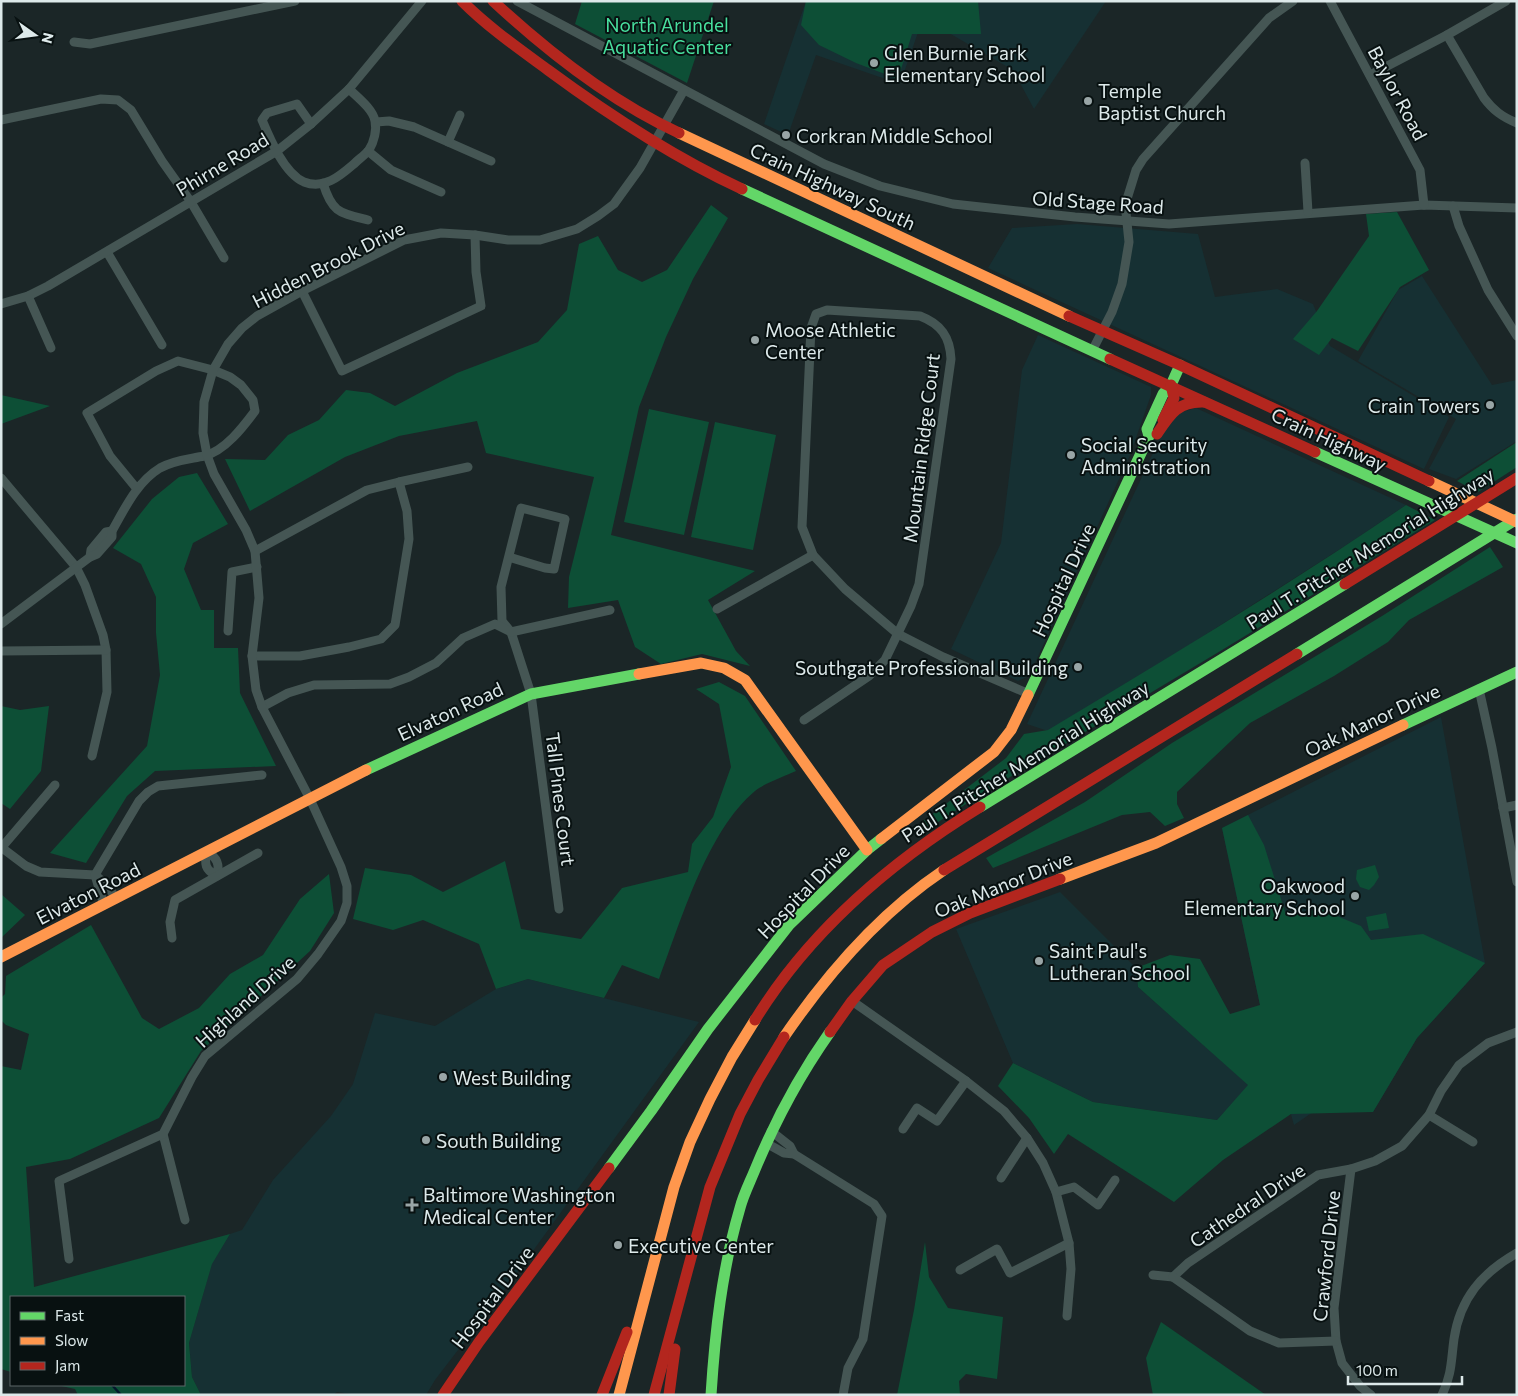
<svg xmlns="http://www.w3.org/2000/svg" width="1518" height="1396" font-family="Commissioner,sans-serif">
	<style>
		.built { fill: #163033 }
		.green { fill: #0d4f36 }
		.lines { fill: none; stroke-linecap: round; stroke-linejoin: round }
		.stream { stroke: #03172b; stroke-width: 2.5 }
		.street { stroke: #455654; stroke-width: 9 }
		.fast { stroke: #63d668; stroke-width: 11 }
		.slow { stroke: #ff974d; stroke-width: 11 }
		.jam { stroke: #b3261e; stroke-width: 11 }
		.poi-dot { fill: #99a5a6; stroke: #081111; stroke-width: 2 }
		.labels { text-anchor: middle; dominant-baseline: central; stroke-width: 4; stroke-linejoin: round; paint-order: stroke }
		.park-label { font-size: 19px; fill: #48df9e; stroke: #081111 }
		.poi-label { font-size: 19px; fill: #dde9ea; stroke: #081111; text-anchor: start }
		.street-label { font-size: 19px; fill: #dde9ea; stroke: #081111 }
	</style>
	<rect width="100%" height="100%" fill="#1b2627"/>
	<g class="built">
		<polygon points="806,1 1106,1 1034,109 1013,70 923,18 900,84 816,55 788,135 764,124"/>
		<polygon points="1077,224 1198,234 1215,297 1277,289 1313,304 1330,346 1449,417 1424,469 988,268 1012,228"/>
		<polygon points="1422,276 1492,385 1517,380 1517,441 1456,479 1429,469 1456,419 1358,361 1398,290"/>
		<polygon points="1038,335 1151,387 1151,395 1130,455 1029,676 1018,681 951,649 1001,543 1022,370"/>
		<polygon points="1196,408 1406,505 1351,542 1191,644 1048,731 1027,724 1166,425 1178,413"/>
		<polygon points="1441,717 1485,963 1417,1038 1373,1112 1313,1112 1294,1125 1260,1005 1222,828"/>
		<polygon points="1060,892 1136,968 1138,987 1249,1085 1217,1120 1093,1102 1013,1063 956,929"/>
		<polygon points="528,979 699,1022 514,1277 435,1380 426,1395 357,1395 337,1392 333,1395 201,1395 192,1377 189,1343 212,1263 230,1234 242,1230 273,1180 331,1116 353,1084 375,1013 435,1026 496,989"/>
	</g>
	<g class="green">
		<polygon points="582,1 714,1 687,83 575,24"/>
		<polygon points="806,1 978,1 981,34 912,34 898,79 856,63 819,45 801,25"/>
		<polygon points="711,205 728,218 693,279 666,337 639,407 611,535 755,571 708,600 736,651 750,666 702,654 661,664 635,647 618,600 568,608 569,577 594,477 486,453 477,421 399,436 345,457 250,511 225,459 265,460 288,435 319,420 346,390 370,393 395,406 457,373 538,342 567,310 579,244 598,236 618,270 642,282 667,270"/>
		<polygon points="1397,212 1429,270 1400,287 1358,351 1332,338 1319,355 1293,339 1317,311 1369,236 1366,214"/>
		<polygon points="1,395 50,406 1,424"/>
		<polygon points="649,409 709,422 684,535 624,522"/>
		<polygon points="715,422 776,435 753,550 691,537"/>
		<polygon points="1517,442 1517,467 1478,492 1457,481"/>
		<polygon points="197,473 228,524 193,543 184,569 201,610 214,610 214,648 238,648 240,693 276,766 155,771 127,796 86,863 50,853 147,746 160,675 156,633 156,597 141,564 113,548 152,499 179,477"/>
		<path d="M1406,505L1435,520L1222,650L980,795L918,835L913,829L1006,758L1024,734L1048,730C1168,658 1289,585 1406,505Z"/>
		<polygon points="1490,547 1503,567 1409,620 1388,642 1334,676 1250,723 1177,792 1177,804 1184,818 1165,826 1150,812 1122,815 993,868 986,858 1085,802 1172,743 1382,616"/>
		<path d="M719,682L745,696L796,771C785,776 765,783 755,791C707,831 681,921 659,979L622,965L604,998L528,979L496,989L479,944L423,920L393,930L353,919L365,868L411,875L443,892L505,861L521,929L581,939L622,888L688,872L692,844L713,817L731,767L719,704L696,689Z"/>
		<polygon points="1,706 20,710 49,706 41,771 10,809 1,803"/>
		<polygon points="1248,815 1264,845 1286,915 1320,909 1361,926 1371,940 1423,934 1485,963 1417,1038 1373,1112 1291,1114 1223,1160 1174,1202 1068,1134 1054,1154 1029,1118 998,1086 1013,1063 1093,1102 1217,1120 1248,1085 1138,987 1136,968 1170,955 1200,959 1230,1014 1260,1005 1222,828"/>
		<polygon points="1375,865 1379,877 1374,885 1369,890 1360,887 1356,879 1357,870"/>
		<polygon points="329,874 334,913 310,951 201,1051 159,1118 70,1159 26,1167 34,1287 230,1234 212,1264 189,1343 192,1377 201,1395 78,1395 75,1389 57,1385 184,1385 184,1297 11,1297 11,1372 1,1369 1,1066 21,1070 29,1034 6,1025 1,1020 1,998 5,994 6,976 91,925 142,1018 159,1029 199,1008 230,974 263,955 300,899"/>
		<polygon points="1,894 25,915 1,938"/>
		<polygon points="1386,913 1389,928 1369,931 1366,917"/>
		<polygon points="925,1242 929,1277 948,1308 1003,1317 997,1379 966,1374 959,1381 960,1395 897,1395 914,1310"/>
		<polygon points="1161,1322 1266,1395 1153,1395 1146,1358"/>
	</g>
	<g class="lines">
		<polyline class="stream" points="112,1385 121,1395"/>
		<g class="street">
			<polyline points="517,1 824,164 880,186 953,204 1075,217 1169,224 1424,205 1517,208"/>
			<polyline points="1330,1 1420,170 1424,205"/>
			<path d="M1447,35L1484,98C1493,110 1502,117 1517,123"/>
			<polyline points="74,42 90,44 295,1"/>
			<polyline points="1370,75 1447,35 1506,1"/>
			<polyline points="1,120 101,99 118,100 131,110 162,161 191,202 224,258"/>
			<polyline points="376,122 389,121 414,127 491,161"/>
			<path d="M311,124L297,104L267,113L262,120C270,139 284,173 304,182C325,190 341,175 355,163C359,159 365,155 369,150C374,142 377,130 375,121C373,109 357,97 349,89"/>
			<polyline points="448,142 460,115"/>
			<polyline points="368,151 391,170 441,192"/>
			<polyline points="1305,163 1308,212"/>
			<path d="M323,183C332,213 340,213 368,220"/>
			<polyline points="1453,206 1459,226 1488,290 1517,336"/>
			<polyline points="107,252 162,345"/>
			<polyline points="302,291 342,371 481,306 476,272 475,235"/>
			<polyline points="28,296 51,348"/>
			<polyline points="1,304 28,296 48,286 277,151 311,124 349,89 422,1"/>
			<polyline points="1092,351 1112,312 1122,284 1129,242 1126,213 1127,199 1136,170 1143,159 1269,18 1293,1"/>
			<polyline points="1,478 76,567 85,585 103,635 106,650 107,692 92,756"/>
			<polyline points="255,551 367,490 399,482"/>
			<polyline points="813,555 845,589 898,634 943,657 1029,694"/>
			<polyline points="90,557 91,550 106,532 112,531"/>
			<polyline points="509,557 545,568 554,569 565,519 521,508 501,587 502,621 511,632 531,694 559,909"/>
			<path d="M717,609L813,555L802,527L811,328L816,314L827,310L920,316C941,324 950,337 951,359L919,584L911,606L885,660L869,676L804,720"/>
			<path d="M1,624L90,557L97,554L112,537V531C125,508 137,482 160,468C174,460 190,459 204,456C225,451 243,427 255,411L253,400L241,385L230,377L213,370L178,361L156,371L87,413L110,456L137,489"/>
			<polyline points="228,631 232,572 257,567"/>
			<polyline points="1,651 106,650"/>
			<polyline points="252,656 300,656 349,647 381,639 395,625 409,539 407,511 399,482 468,467"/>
			<polyline points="1479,689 1492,748 1517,882"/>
			<polyline points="262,707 288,693 314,685 390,684 409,677 436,663 463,638 495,624 511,632 610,610"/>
			<polyline points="1503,808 1517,805"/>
			<polyline points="1,847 26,866 40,872 95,875"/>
			<polyline points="2,847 55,785"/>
			<path d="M207,851C217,858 220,864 217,876C205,870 204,864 207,851Z"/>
			<polyline points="95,875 108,886 116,899"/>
			<polyline points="104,905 95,875 139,801 148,792 158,786 262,775"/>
			<polyline points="172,938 170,922 175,900 258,853"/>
			<polyline points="852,1001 966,1081 1004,1111 1027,1138 1043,1163 1056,1192 1069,1243 1071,1269 1067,1316"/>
			<polyline points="1429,1115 1473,1142"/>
			<polyline points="903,1129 917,1108 937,1121 966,1081"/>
			<polyline points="771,1131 790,1146 794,1154"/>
			<polyline points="163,1134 185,1220"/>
			<polyline points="766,1143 784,1153 794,1154 874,1204 882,1216 863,1339 848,1368 843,1395"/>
			<polyline points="1351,1169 1334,1308 1336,1341 1342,1363 1360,1386 1371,1395"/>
			<polyline points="1001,1178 1027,1138"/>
			<polyline points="1056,1192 1074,1187 1098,1205 1115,1180"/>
			<polyline points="69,1259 59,1181 163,1134 192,1077 205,1056 297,979 318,954 341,921 347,903 347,886 341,867 310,799 262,707 256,690 252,656 259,598 255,551 246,530 214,474 207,455 203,433 204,402 213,370 228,344 242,328 257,316 302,291 404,240 441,233 475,235 508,240 540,240 577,229 598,216 614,204 640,168 684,90"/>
			<polyline points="960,1270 997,1249 1010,1273 1069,1243"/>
			<polyline points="1153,1275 1173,1277 1188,1263 1318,1175 1351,1169 1375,1161 1402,1146 1429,1115 1441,1091 1459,1065 1488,1043 1517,1032"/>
			<polyline points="1173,1277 1250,1331 1279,1343 1336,1341"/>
			<path d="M1442,1395C1452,1374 1451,1361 1454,1339C1460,1298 1482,1273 1517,1253"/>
		</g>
		<g class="fast">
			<polyline points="742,189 1110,359"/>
			<polyline points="1315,452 1517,543"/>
			<polyline points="1297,654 1517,519"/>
			<polyline points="1028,695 1149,436 1147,429 1163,394 1171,385 1180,365"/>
			<polyline points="1403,725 1517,672"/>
			<polyline points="366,770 531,694 639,674"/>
			<polyline points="980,807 1345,584"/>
			<polyline points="609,1168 651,1111 708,1029 789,925 867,850 881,839"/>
			<path d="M711,1395C715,1332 722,1269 740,1208C743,1196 749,1184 754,1172C774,1123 799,1076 830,1032"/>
		</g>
		<g class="slow">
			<polyline points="679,133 1069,316"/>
			<polyline points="1429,481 1517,522"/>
			<polyline points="639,674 701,663 724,668 745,680 867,850"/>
			<polyline points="881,839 994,752 1011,730 1028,695"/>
			<polyline points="1060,879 1156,843 1403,725"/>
			<polyline points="1,957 366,770"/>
			<path d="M784,1037C827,974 880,913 944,870"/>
			<polyline points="619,1395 674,1187 690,1142 710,1099 732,1057 755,1020"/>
		</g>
		<g class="jam">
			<path d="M462,1C488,27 518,48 548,70C609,115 673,157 742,189"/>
			<path d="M493,1C548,52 610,101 679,133"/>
			<polyline points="1069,316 1180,365 1429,481"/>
			<polyline points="1110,359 1315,452"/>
			<polyline points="1163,420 1174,398 1171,385"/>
			<path d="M1157,434C1170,414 1178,401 1204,402"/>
			<polyline points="1345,584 1517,478"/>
			<polyline points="944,870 1297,654"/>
			<path d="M755,1020C809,932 892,861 980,807"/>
			<polyline points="830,1032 852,1001 883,965 932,932 970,913 1060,879"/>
			<polyline points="443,1395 479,1342 609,1168"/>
			<polyline points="602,1395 627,1332"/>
			<polyline points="654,1395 710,1187 740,1114 758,1080 784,1037"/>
			<polyline points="669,1395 675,1349"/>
		</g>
	</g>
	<g class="poi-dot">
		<circle cx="874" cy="63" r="5"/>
		<circle cx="1088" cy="101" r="5"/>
		<circle cx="786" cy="135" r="5"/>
		<circle cx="755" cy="340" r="5"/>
		<circle cx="1490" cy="405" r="5"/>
		<circle cx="1071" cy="455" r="5"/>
		<circle cx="1078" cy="667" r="5"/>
		<circle cx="1355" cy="896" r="5"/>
		<circle cx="1039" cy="961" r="5"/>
		<circle cx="443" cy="1077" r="5"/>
		<circle cx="426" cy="1140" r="5"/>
		<path d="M409.5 1197.5h5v5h5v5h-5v5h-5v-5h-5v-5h5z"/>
		<circle cx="618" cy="1245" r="5"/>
	</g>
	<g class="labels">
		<g class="park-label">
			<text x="667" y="24">North Arundel<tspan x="667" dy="22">Aquatic Center</tspan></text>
		</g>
		<g class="poi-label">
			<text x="884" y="52">Glen Burnie Park<tspan x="884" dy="22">Elementary School</tspan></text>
			<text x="1098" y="90">Temple<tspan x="1098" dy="22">Baptist Church</tspan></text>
			<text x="796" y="135">Corkran Middle School</text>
			<text x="765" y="329">Moose Athletic<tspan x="765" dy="22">Center</tspan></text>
			<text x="1480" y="405" text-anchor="end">Crain Towers</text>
			<text x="1081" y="444">Social Security<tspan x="1081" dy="22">Administration</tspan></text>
			<text x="1068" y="667" text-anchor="end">Southgate Professional Building</text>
			<text x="1345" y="885" text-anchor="end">Oakwood<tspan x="1345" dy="22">Elementary School</tspan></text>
			<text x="1049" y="950">Saint Paul's<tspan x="1049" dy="22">Lutheran School</tspan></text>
			<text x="453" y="1077">West Building</text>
			<text x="436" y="1140">South Building</text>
			<text x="423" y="1194">Baltimore Washington<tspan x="423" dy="22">Medical Center</tspan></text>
			<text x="628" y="1245">Executive Center</text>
		</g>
		<g class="street-label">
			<text transform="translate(1398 93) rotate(62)">Baylor Road</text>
			<text transform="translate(222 164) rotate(-31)">Phirne Road</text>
			<text transform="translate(833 186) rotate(25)">Crain Highway South</text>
			<text transform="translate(1098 202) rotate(4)">Old Stage Road</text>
			<text transform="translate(328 264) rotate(-27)">Hidden Brook Drive</text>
			<text transform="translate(1329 439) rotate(25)">Crain Highway</text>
			<text transform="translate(921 448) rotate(-83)">Mountain Ridge Court</text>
			<text transform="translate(1370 548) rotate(-32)">Paul T. Pitcher Memorial Highway</text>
			<text transform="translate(1063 580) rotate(-65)">Hospital Drive</text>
			<text transform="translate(450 711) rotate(-25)">Elvaton Road</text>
			<text transform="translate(1372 720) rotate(-25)">Oak Manor Drive</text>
			<text transform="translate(1025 761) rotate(-32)">Paul T. Pitcher Memorial Highway</text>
			<text transform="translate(561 799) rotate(83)">Tall Pines Court</text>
			<text transform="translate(1003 884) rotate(-22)">Oak Manor Drive</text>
			<text transform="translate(803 891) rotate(-46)">Hospital Drive</text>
			<text transform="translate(88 893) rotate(-27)">Elvaton Road</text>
			<text transform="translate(245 1001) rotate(-42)">Highland Drive</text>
			<text transform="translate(1247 1205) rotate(-34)">Cathedral Drive</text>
			<text transform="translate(1326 1256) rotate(-84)">Crawford Drive</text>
			<text transform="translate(492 1297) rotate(-53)">Hospital Drive</text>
		</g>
	</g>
	<rect width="1518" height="1396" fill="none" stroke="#dde9ea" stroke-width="5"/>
	<rect x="10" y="1296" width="175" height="90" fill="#081111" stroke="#5d6768"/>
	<rect x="20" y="1312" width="25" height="8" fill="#63d668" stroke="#5d6768"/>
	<text x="55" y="1321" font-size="15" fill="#dde9ea">Fast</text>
	<rect x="20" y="1337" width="25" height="8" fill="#ff974d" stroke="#5d6768"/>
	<text x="55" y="1346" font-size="15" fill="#dde9ea">Slow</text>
	<rect x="20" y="1362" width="25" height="8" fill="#b3261e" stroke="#5d6768"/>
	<text x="55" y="1371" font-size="15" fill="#dde9ea">Jam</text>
	<g transform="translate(35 35) rotate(104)" stroke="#081111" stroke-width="4" paint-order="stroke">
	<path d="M0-4L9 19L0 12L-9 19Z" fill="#dde9ea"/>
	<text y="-8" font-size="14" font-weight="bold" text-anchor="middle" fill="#dde9ea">N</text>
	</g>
	<path d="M1348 1376v8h114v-8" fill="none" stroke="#dde9ea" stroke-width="2.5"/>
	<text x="1356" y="1376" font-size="15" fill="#dde9ea" stroke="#081111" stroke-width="4" paint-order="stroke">100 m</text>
</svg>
